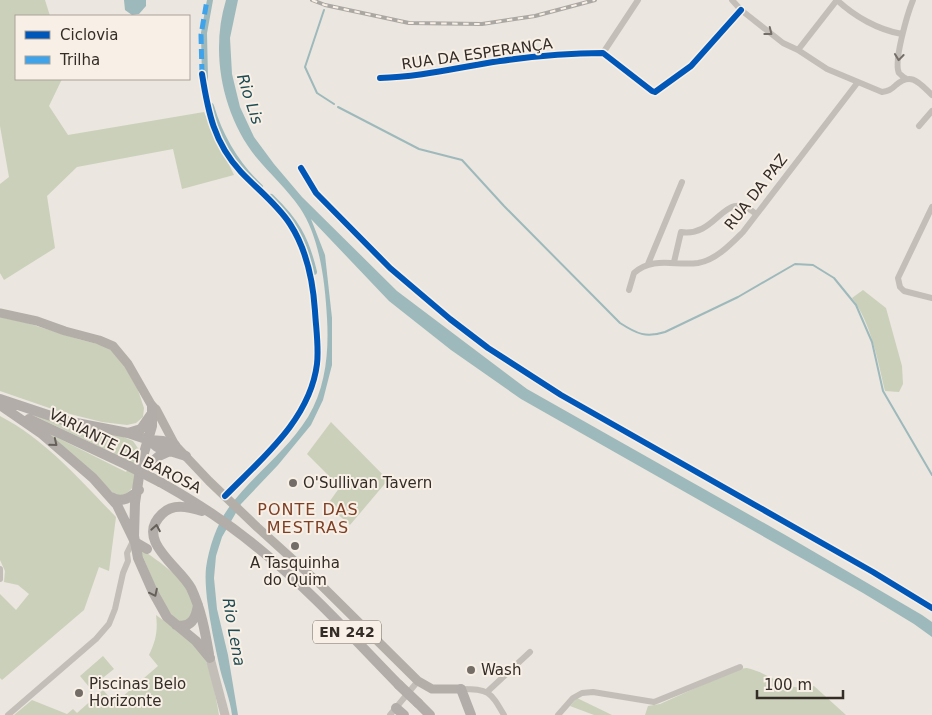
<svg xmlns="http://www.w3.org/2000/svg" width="932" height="715" font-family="'DejaVu Sans',sans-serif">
<rect width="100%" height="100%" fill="#ebe6df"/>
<!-- green -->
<path fill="#cbd0ba" d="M0 0H45L50 16H16V79H62L49 106 68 135 204 112 234 175 182 189 173 149 77 167 47 196 55 248 4 280 0 273V184L9 177 0 126Z
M863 290 886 308 902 366 903 384 899 392 885 391C878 361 871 323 852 298Z
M0 317 27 323 78 339 109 347 119 356 138 390 144 408 143 417 136 423 127 425 102 422 58 411 0 391Z
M26 412 121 436 133 441 140 451 133 487C128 493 125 495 117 496L42 430 126 472 132 462Z
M0 416C46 440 80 480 116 517L109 571 99 567 84 610 2 680 0 678V594L16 610 29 594 18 585 4 582 5 571 0 560Z
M331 422 388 480 350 525 327 505 340 487 307 454Z
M139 547C158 562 191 580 194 607 194 610 193 615 192 618L180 623 164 607Z
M156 615C172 627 191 639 203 655 210 665 217 702 219 715H14L32 700 67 714 73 709 77 713 103 690 115 703 158 666 149 655C156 641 158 630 156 615Z
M103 656 114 669 90 688 80 676Z
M747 668C773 674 785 693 814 686L846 715H645L648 706 660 704 738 669Z
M577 698 612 715H594L570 706Z"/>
<!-- water -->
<path fill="#9db9bb" d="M124 0H146V6L139 14 132 15 125 10Z
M226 0H238L230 38 232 74 240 107 254 137 274 164 302 197 397 291 527 389 787 536 922 615 932 622V637L914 624 863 593 521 399 451 350 389 301 311 219 325 255 332 318V365L323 400 311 425 278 465 241 504 222 537 216 556 214 578 217 609 228 655 238 715H232C230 699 224 685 220 669 215 646 210 623 207 599 206 589 205 578 206 568 209 547 217 523 230 506 254 474 287 451 308 417 326 387 329 351 327 318 325 282 320 238 300 208 287 189 270 174 256 157 222 114 210 52 226 0Z"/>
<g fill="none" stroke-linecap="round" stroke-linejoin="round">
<!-- stream -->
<path stroke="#9db9bb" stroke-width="2" d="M324 10 305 67 317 93 334 104
M338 107 419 149 462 160 504 206 620 323C637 334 646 338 665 332L738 297 795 264 813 265 834 278 856 305 872 342 883 391 932 475"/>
<!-- canal -->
<path stroke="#9db9bb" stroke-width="6" d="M205 79 204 33 210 0
M211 106C220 137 237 165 260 187
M271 197C296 221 306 238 314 272"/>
<!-- minor -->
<path stroke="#c4beb8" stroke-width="6" d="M732 0 741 10 783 43 798 50 827 69 882 92C888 91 891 90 896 85 912 71 920 84 932 95
M837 0C854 16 878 30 902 34
M798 50 837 0
M603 53 638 0
M202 74C208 112 214 143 241 172 257 189 277 204 290 224 307 250 313 281 315 311 316 329 319 347 317 364 310 420 261 459 225 496
M380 78C421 77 460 67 500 61 535 56 569 53 603 53L652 91 655 92 691 66 741 10
M905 78C904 78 899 73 899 73 893 62 908 12 913 0
M919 126 932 111
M932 207 898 278 900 287 904 291 932 298
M674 262 681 232C718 238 724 186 756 214
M648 264 682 182
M629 290 634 273C653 256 675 266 698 263 716 260 731 244 743 232L858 82
M0 569V579
M461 689C489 689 490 691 504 715
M487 692 530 652
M8 715 96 639 109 624 115 609 123 573 128 561 127 553 132 543 135 542
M390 715 418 681
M558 715 573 698 582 693 593 692 654 702 740 667"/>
<!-- tertiary -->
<path stroke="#c4beb8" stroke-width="9" d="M210 658 225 715"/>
<!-- secondary -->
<path stroke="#b4aea9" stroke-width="9" d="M0 313 37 321 65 331 99 340 113 346 128 364 152 406 156 409 175 445 209 481 257 527 322 586 418 681 432 689H461"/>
<!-- primary -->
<path stroke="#b2ada8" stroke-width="10" d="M0 399 66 421 128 433 149 440 163 441 175 445
M0 405 42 434 93 478 117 505 135 542 147 549
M152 406V426L141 463 135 503 134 536 138 558 153 592 167 617 196 641 210 658
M29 419 127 465
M128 433 141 429 152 413
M149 440 157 447 186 456
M147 466 159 456 170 451
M160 482C196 502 231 525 263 552 312 592 355 640 399 685
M111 497C122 504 131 497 139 490
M202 511C188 507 173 503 162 514 134 540 180 567 191 588 201 609 205 631 209 654
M176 625C191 629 196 618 198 605
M461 689 471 715
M418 703 430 715
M396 708 404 715"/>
<!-- rail casing -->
<g stroke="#aba7a3" stroke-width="4">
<path id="rail" d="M312 0 325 5 409 23 482 24 535 16 595 0"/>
</g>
<!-- rail -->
<use href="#rail" stroke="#f8f0e6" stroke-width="2" stroke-dasharray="5.5" stroke-linecap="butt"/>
<!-- primary-bridge -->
<path stroke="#b2ada8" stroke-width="10" d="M127 465 160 482
M399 685 418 703"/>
<!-- quiet -->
<path stroke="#3ea3eb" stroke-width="5" stroke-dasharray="10 5" stroke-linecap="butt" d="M202 74 201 35 207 0"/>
<!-- cycleway casing -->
<g stroke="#f8f0e6" stroke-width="9">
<path id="cycleway" d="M202 74C208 112 214 143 241 172 257 189 277 204 290 224 307 250 313 281 315 311 316 329 319 347 317 364 310 420 261 459 225 496
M380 78C421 77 460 67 500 61 535 56 569 53 603 53L652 91 655 92 691 66 741 10
M301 168 316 193 390 268 450 319 488 348 561 395 873 572 932 608"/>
</g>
<!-- cycleway -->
<use href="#cycleway" stroke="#0057b8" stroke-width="6"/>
</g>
<!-- one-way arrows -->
<defs><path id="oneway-chevron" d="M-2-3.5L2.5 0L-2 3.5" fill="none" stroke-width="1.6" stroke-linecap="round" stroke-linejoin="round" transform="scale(1.25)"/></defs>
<g stroke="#756e68">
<use href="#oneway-chevron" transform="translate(769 32) rotate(38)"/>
<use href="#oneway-chevron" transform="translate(899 57) rotate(96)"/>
</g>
<g stroke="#66605b">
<use href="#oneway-chevron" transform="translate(54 443) rotate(39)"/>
<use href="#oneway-chevron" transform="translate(156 528) rotate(-80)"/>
<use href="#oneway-chevron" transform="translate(154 593) rotate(64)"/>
</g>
<!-- markers -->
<g fill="#746d67" stroke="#f8f0e6" stroke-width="2">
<circle cx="293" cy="483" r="5"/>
<circle cx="295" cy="546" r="5"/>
<circle cx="471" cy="670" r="5"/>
<circle cx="79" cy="693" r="5"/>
</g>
<g text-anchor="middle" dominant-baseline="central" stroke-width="4" stroke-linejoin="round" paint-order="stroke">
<!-- shield labels -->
<rect fill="#f8f0e6" stroke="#6f6760" stroke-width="1" x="313" y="620.5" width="68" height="23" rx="4"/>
<g font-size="14" font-weight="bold" fill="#342c27">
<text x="347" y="632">EN 242</text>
</g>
<!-- street labels -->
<g font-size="15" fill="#342c27" stroke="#f8f0e6">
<text transform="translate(477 54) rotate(-8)">RUA DA ESPERANÇA</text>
<text transform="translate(756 192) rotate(-52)">RUA DA PAZ</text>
<text transform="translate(125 451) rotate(27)">VARIANTE DA BAROSA</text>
</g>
<!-- poi labels -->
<g font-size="15" fill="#342c27" stroke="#f8f0e6" text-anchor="start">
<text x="303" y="483">O'Sullivan Tavern</text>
<text x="295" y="563" text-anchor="middle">A Tasquinha<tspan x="295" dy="17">do Quim</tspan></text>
<text x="481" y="670">Wash</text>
<text x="89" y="684">Piscinas Belo<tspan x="89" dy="17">Horizonte</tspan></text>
</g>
<!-- water labels -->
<g font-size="16" font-style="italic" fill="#1f4c53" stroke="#f8f0e6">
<text transform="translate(250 99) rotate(72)">Rio Lis</text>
<text transform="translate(234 632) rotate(80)">Rio Lena</text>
</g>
<!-- neighbourhood labels -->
<g font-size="16" letter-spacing="1" fill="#7e3f25" stroke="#f8f0e6">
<text x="308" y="509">PONTE DAS<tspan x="308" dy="18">MESTRAS</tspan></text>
</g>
</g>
<!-- legend -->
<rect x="15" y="15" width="175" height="65" fill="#f8f0e6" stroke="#aaa29a"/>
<rect x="25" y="31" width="25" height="8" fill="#0057b8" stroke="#aaa29a"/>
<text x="60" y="40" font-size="15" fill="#342c27">Ciclovia</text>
<rect x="25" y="56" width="25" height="8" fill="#3ea3eb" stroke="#aaa29a"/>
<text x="60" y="65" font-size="15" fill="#342c27">Trilha</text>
<!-- scale -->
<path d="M757 690v8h86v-8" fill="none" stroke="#342c27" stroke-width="2.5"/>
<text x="764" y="690" font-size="15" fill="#342c27" stroke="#f8f0e6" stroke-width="4" paint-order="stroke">100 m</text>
</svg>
